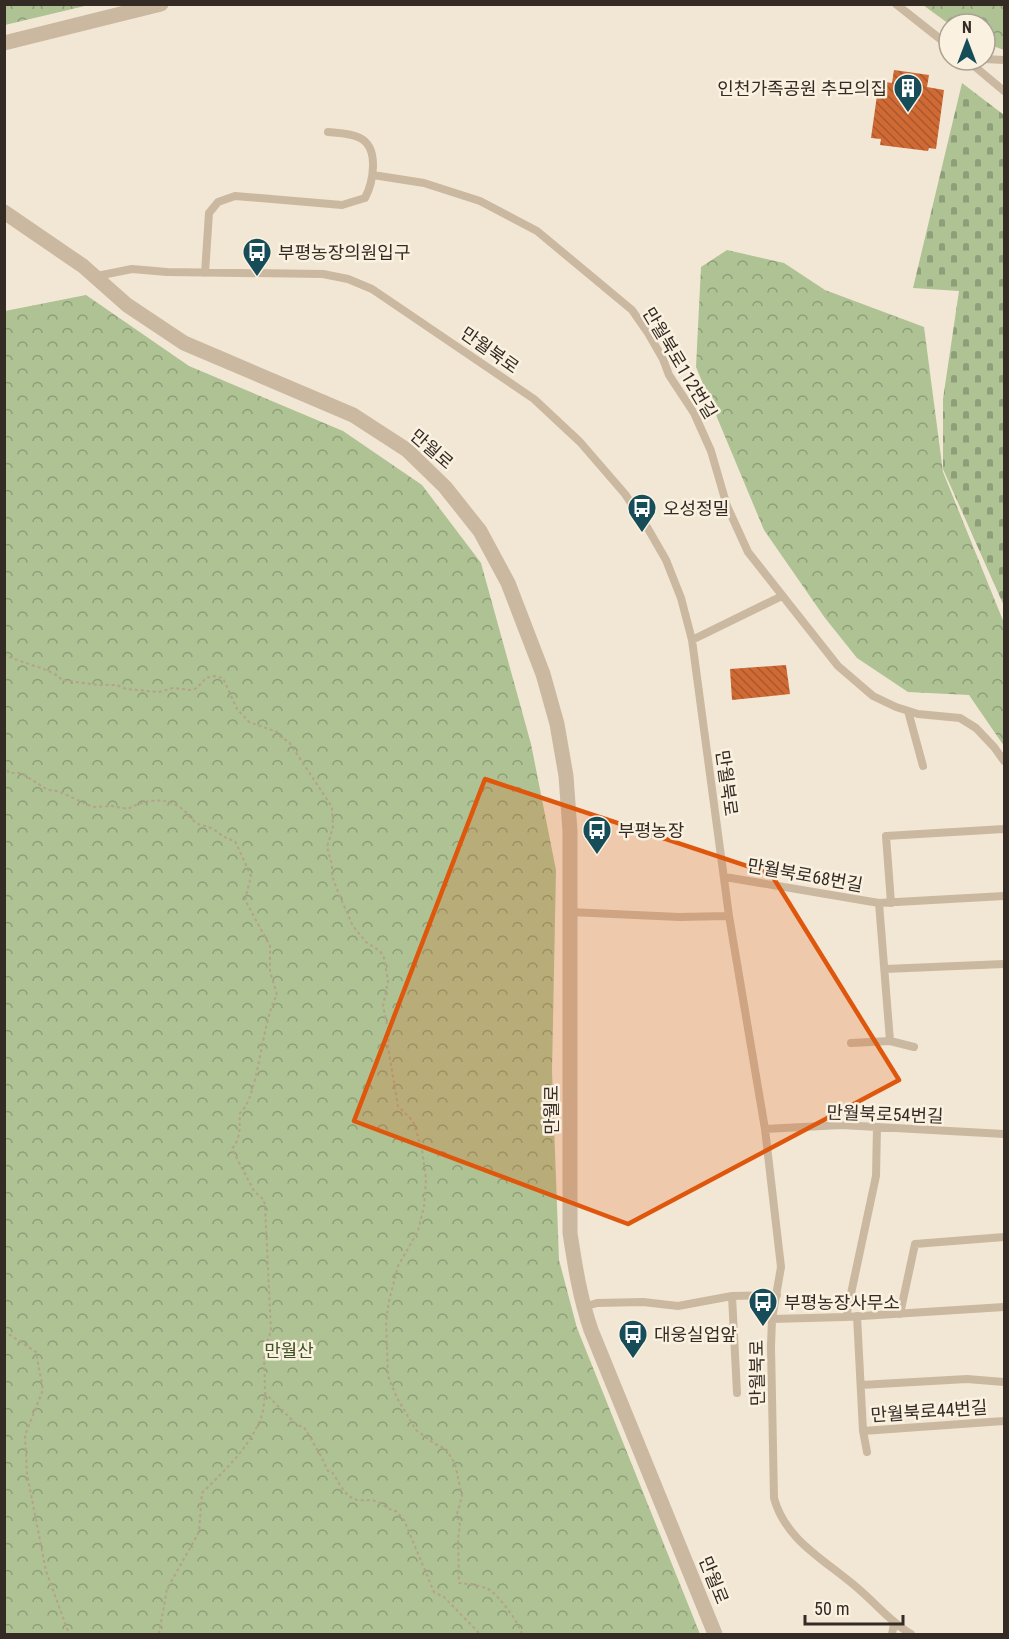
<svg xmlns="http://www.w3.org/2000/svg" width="1009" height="1639" font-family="'Roboto Condensed','Noto Sans KR',sans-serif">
<defs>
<pattern id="forest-crowns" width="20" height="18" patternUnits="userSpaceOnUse" patternTransform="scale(1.5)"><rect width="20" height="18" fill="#aec294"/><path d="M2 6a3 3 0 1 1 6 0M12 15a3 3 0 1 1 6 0" fill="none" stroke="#8e9e79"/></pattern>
<pattern id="cemetery-stones" width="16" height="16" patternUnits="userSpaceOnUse" patternTransform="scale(1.5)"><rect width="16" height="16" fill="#aec294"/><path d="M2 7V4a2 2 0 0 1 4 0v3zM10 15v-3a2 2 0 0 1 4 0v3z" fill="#8e9e79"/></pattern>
<pattern id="building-back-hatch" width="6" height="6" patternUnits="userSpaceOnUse" patternTransform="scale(1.5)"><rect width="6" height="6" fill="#d06a35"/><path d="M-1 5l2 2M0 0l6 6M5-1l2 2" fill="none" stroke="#aa572d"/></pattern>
</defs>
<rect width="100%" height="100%" fill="#f2e7d4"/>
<!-- forest -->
<path fill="url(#forest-crowns)" d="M5 4H89V5L5 25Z
M923 5H1004V50L985 43V24H949Z
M727 250 784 263 825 290 924 327 943 472 1004 623V746L969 695 908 692 857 658 825 618 764 530 696 367 701 267Z
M86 295 189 366 343 431 422 485 481 563 531 744 556 870 552 1071 559 1260 577 1328 700 1634H5V311Z"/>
<!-- cemetery -->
<path fill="url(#cemetery-stones)" d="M962 83 1004 115V606L943 469V399L959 291 913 288Z"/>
<!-- building -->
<path fill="url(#building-back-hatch)" d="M894 70 929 75 927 87 944 90 936 149 929 148 928 151 880 145 881 139 871 138 879 81 892 83Z
M786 665 790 694 732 700 730 669Z"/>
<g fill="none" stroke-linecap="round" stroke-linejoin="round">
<!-- path -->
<path stroke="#b6a28a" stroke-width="2" stroke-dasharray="3 3" stroke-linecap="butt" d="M4 654C21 664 52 668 62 680L98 685H117L126 689 159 692 173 688 191 690 197 688 206 678 213 676 223 678 237 709 249 722 277 732 281 737 289 742 332 807 333 827 327 847 332 865V876L340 897 353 926 366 942 380 951 384 958 388 981 383 1006 389 1033 388 1047 398 1106 413 1121 422 1150 426 1179 424 1207 418 1231 398 1266 389 1301 386 1321 388 1376 397 1398 416 1430 435 1444 446 1449 455 1464 462 1496 457 1514 460 1525 458 1539 459 1583C468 1584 479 1585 488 1589 498 1594 519 1623 522 1634
M4 765 9 773H21L48 790 58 791 93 807 112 806 128 809C144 800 165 796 181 808 186 811 189 817 194 821 199 826 204 825 211 828 220 833 223 838 235 841L251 876 245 900 270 946V971L277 995C261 1022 259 1097 240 1113 239 1128 242 1135 232 1149L254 1191 264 1200 265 1206 271 1331 264 1351 265 1393 297 1425 304 1427 322 1458 328 1471 332 1472C339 1482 345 1498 358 1500 365 1501 372 1499 378 1502 385 1505 388 1510 396 1511L404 1520 434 1592 444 1597 480 1634
M4 1331 36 1352 43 1390 25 1435 27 1474 46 1571 69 1634
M159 1634 167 1589 199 1532 202 1493C224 1471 248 1449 260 1420 264 1412 264 1401 265 1393"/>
<!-- service -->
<path stroke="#cbb8a0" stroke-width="8" d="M896 4 949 46
M985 59 1004 60
M967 60 1004 91
M373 175 424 183 480 201 537 231 632 310 648 333 663 359 669 375 694 413 711 451 727 506 748 552 838 666 873 696 896 707 918 714 960 718 976 728 994 747 1004 761
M205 273 209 213 218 202 235 196 342 205 365 198C373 183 380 148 360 138 351 133 338 133 328 132
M97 276 132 269 167 272 323 274 348 279 372 289 534 399 580 442 625 494 647 527 666 560 681 598 692 640 729 916 765 1129 781 1267 772 1319 771 1346 774 1498C786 1543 831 1563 862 1592 879 1607 892 1623 911 1634
M692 640 782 596
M908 711 923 766
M725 877 879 903 1004 896
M879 903 890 1041
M891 903 886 836 1004 829
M570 912 679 917 729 916
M885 969 1004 964
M851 1043 890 1041 914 1047
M765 1129 841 1125 1004 1134
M732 1296 737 1393
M583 1307 597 1303 643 1302 678 1306 732 1296 777 1295
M900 1314 915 1244 1004 1237
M857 1316 863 1431 867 1452
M846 1317 876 1176 877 1127
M772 1319 846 1317 1004 1307
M861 1385 967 1379 1004 1382
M863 1431 1004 1421
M892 1634 894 1624"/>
<!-- minor -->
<path stroke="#cbb8a0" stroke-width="15" d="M4 43 161 4"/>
<!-- tertiary -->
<path stroke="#cbb8a0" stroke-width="15" d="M4 212 83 266 127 305 184 343 353 415 407 450 445 487 480 531 508 583 543 674 557 724 566 776 570 831V1233C575 1266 580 1298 591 1330L715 1634"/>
</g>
<!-- marked area -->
<path fill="#df570d" fill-opacity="0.2" stroke="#df570d" stroke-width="4.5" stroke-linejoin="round" d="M485 779 771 874 899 1080 628 1224 354 1121Z"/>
<!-- icons -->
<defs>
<g id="building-pin" transform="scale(1.5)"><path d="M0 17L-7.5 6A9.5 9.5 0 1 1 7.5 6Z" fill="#174d58" stroke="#faf1e1"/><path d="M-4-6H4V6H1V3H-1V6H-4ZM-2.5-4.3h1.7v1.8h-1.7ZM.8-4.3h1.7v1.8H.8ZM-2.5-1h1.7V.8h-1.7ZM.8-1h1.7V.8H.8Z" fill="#fff"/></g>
<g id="bus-pin" transform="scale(1.5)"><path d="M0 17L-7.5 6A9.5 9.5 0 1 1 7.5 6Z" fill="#174d58" stroke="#faf1e1"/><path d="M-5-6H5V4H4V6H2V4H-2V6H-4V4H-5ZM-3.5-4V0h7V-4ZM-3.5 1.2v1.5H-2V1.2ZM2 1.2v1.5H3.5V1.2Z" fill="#fff"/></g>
</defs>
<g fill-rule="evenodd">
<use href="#building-pin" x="908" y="88"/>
<use href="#bus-pin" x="257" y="252"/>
<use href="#bus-pin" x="642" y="508"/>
<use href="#bus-pin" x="597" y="830"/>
<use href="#bus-pin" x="763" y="1302"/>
<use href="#bus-pin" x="633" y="1334"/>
</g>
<g text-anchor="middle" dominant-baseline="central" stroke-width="5" stroke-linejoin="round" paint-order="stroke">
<!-- poi labels -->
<g font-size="18" fill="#342b24" stroke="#faf1e1" text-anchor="start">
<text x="887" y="88" text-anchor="end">인천가족공원 추모의집</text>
<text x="278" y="252">부평농장의원입구</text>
<text x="663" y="508">오성정밀</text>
<text x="618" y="830">부평농장</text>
<text x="784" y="1302">부평농장사무소</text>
<text x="654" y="1334">대웅실업앞</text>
</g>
<!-- street labels -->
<g font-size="18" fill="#342b24" stroke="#faf1e1">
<text transform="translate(490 350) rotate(35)">만월북로</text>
<text transform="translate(680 363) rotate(59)">만월북로112번길</text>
<text transform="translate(432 449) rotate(41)">만월로</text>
<text transform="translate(727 783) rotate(82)">만월북로</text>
<text transform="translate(805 875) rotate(10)">만월북로68번길</text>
<text transform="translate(551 1110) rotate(-90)">만월로</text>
<text transform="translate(885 1114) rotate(2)">만월북로54번길</text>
<text transform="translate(757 1373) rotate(-91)">만월북로</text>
<text transform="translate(929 1411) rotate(-4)">만월북로44번길</text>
<text transform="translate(714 1580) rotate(68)">만월로</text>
</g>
<!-- park labels -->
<g font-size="18" fill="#3e5426" stroke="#faf1e1">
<text x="289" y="1350">만월산</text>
</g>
</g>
<!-- border -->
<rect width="1009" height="1639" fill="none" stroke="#342b24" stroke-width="12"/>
<!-- north arrow -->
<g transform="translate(967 42)"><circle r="28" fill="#faf1e1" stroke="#aba295" stroke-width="1.5"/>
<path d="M0-4.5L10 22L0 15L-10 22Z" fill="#174d58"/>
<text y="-9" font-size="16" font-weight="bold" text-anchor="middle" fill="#342b24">N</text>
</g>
<!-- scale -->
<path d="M805 1615v9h98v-9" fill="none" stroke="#342b24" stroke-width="3"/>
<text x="814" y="1615" font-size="18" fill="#342b24" stroke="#faf1e1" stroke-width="4.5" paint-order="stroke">50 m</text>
</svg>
